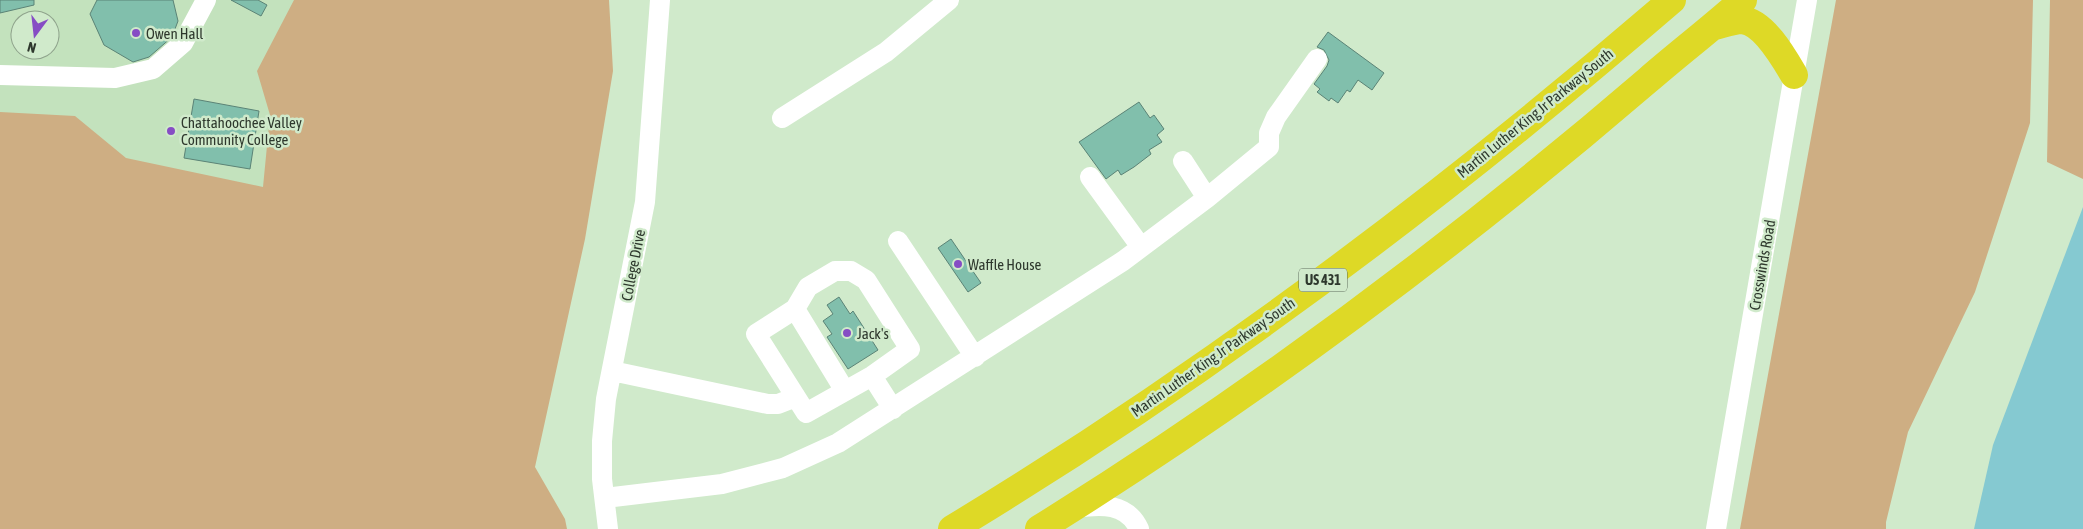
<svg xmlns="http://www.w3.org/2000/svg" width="2083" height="529" font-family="'Asap Condensed',sans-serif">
<rect width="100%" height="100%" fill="#d0eacb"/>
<!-- built -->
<path fill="#c3e2bd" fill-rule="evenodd" d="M0 0H373L321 219 0 213ZM20 20H50V50H20Z"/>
<!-- forest -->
<path fill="#ceae83" d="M294 0H609L613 71 585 239 535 467 565 519 567 529H0V112L75 116 126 158 263 187 270 115 257 71Z
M1836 0H2033L2030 123 1975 292 1908 432 1886 522V529H1740Z
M2050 0H2083V179L2047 162Z"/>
<!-- water -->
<path fill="#85c9d1" d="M2083 207V529H1974L1993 445Z"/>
<!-- building -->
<path fill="#81bfac" stroke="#5b8376" d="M0 0H34V5L0 13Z
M97 0H173L178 21 172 37 149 57 133 62 104 45 90 14Z
M231 0H258L267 5 261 16Z
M1328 32 1384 73 1372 90 1358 80 1350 92 1347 90 1338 103 1331 98 1329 101 1317 92 1320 89 1314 84 1327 66 1329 60 1324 50 1317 47Z
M194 99 259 111 250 169 184 158Z
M1139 102 1150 118 1154 115 1164 129 1157 135 1162 142 1149 150 1151 154 1134 167 1121 175 1118 170 1106 179 1079 142Z
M951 239 981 283 968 292 938 248Z
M839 297 850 314 853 311 878 350 848 369 827 337 832 334 823 321 833 314 827 305Z"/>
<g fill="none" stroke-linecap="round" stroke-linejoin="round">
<!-- minor -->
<path stroke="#fff" stroke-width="20" d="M0 75 115 78 153 69 183 43 206 0
M782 118 886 52 949 0
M1183 161 1207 198
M1090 177 1141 247
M898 241 975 357
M795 309 756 334 806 413 872 376 910 349 866 280 851 271H835L808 287 795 309 845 391
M612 371 768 404H778L796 397
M872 376 893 409
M605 498 722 484 783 468 838 443 1123 261 1207 198 1269 147V133L1276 117 1317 59
M1076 508C1101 504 1127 503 1139 529
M608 529 602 479V441L606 399 645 202 660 0
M1716 529 1807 0"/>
<!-- highway -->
<path stroke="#ded926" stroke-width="28" d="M1715 26C1723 24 1734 20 1742 20 1764 22 1784 58 1794 75
M952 529C1207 375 1446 195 1672 0
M1039 529C1253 396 1456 245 1648 80 1679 53 1712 28 1743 0"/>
</g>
<!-- markers -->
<g fill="#864dc4" stroke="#d0eacb" stroke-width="2">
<circle cx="136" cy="33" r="5"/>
<circle cx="171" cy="131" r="5"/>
<circle cx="958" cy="264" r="5"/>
<circle cx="847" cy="333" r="5"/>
</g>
<g text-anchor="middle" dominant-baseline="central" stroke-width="5" stroke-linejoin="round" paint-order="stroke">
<!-- shield labels -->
<rect fill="#d0eacb" stroke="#5f6d5c" stroke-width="1" x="1299" y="268.5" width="48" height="23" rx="4"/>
<g font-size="14" font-weight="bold" fill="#2e382d">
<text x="1323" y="280">US 431</text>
</g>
<!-- poi labels -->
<g font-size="15" fill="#2e382d" stroke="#d0eacb" text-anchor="start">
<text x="146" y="33">Owen Hall</text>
<text x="181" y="122">Chattahoochee Valley<tspan x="181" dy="17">Community College</tspan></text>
<text x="968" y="264">Waffle House</text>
<text x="857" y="333">Jack's</text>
</g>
<!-- street labels -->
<g font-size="15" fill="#2e382d" stroke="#d0eacb">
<text transform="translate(1535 113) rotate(-39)">Martin Luther King Jr Parkway South</text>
<text transform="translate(633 265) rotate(-79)">College Drive</text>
<text transform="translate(1762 265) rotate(-80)">Crosswinds Road</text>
<text transform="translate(1213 357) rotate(-35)">Martin Luther King Jr Parkway South</text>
</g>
</g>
<!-- north arrow -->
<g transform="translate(35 35) rotate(195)"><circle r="24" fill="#d0eacb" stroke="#8fa38c"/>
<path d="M0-4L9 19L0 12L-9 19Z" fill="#864dc4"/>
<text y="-8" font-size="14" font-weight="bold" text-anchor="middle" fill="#2e382d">N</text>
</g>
</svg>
